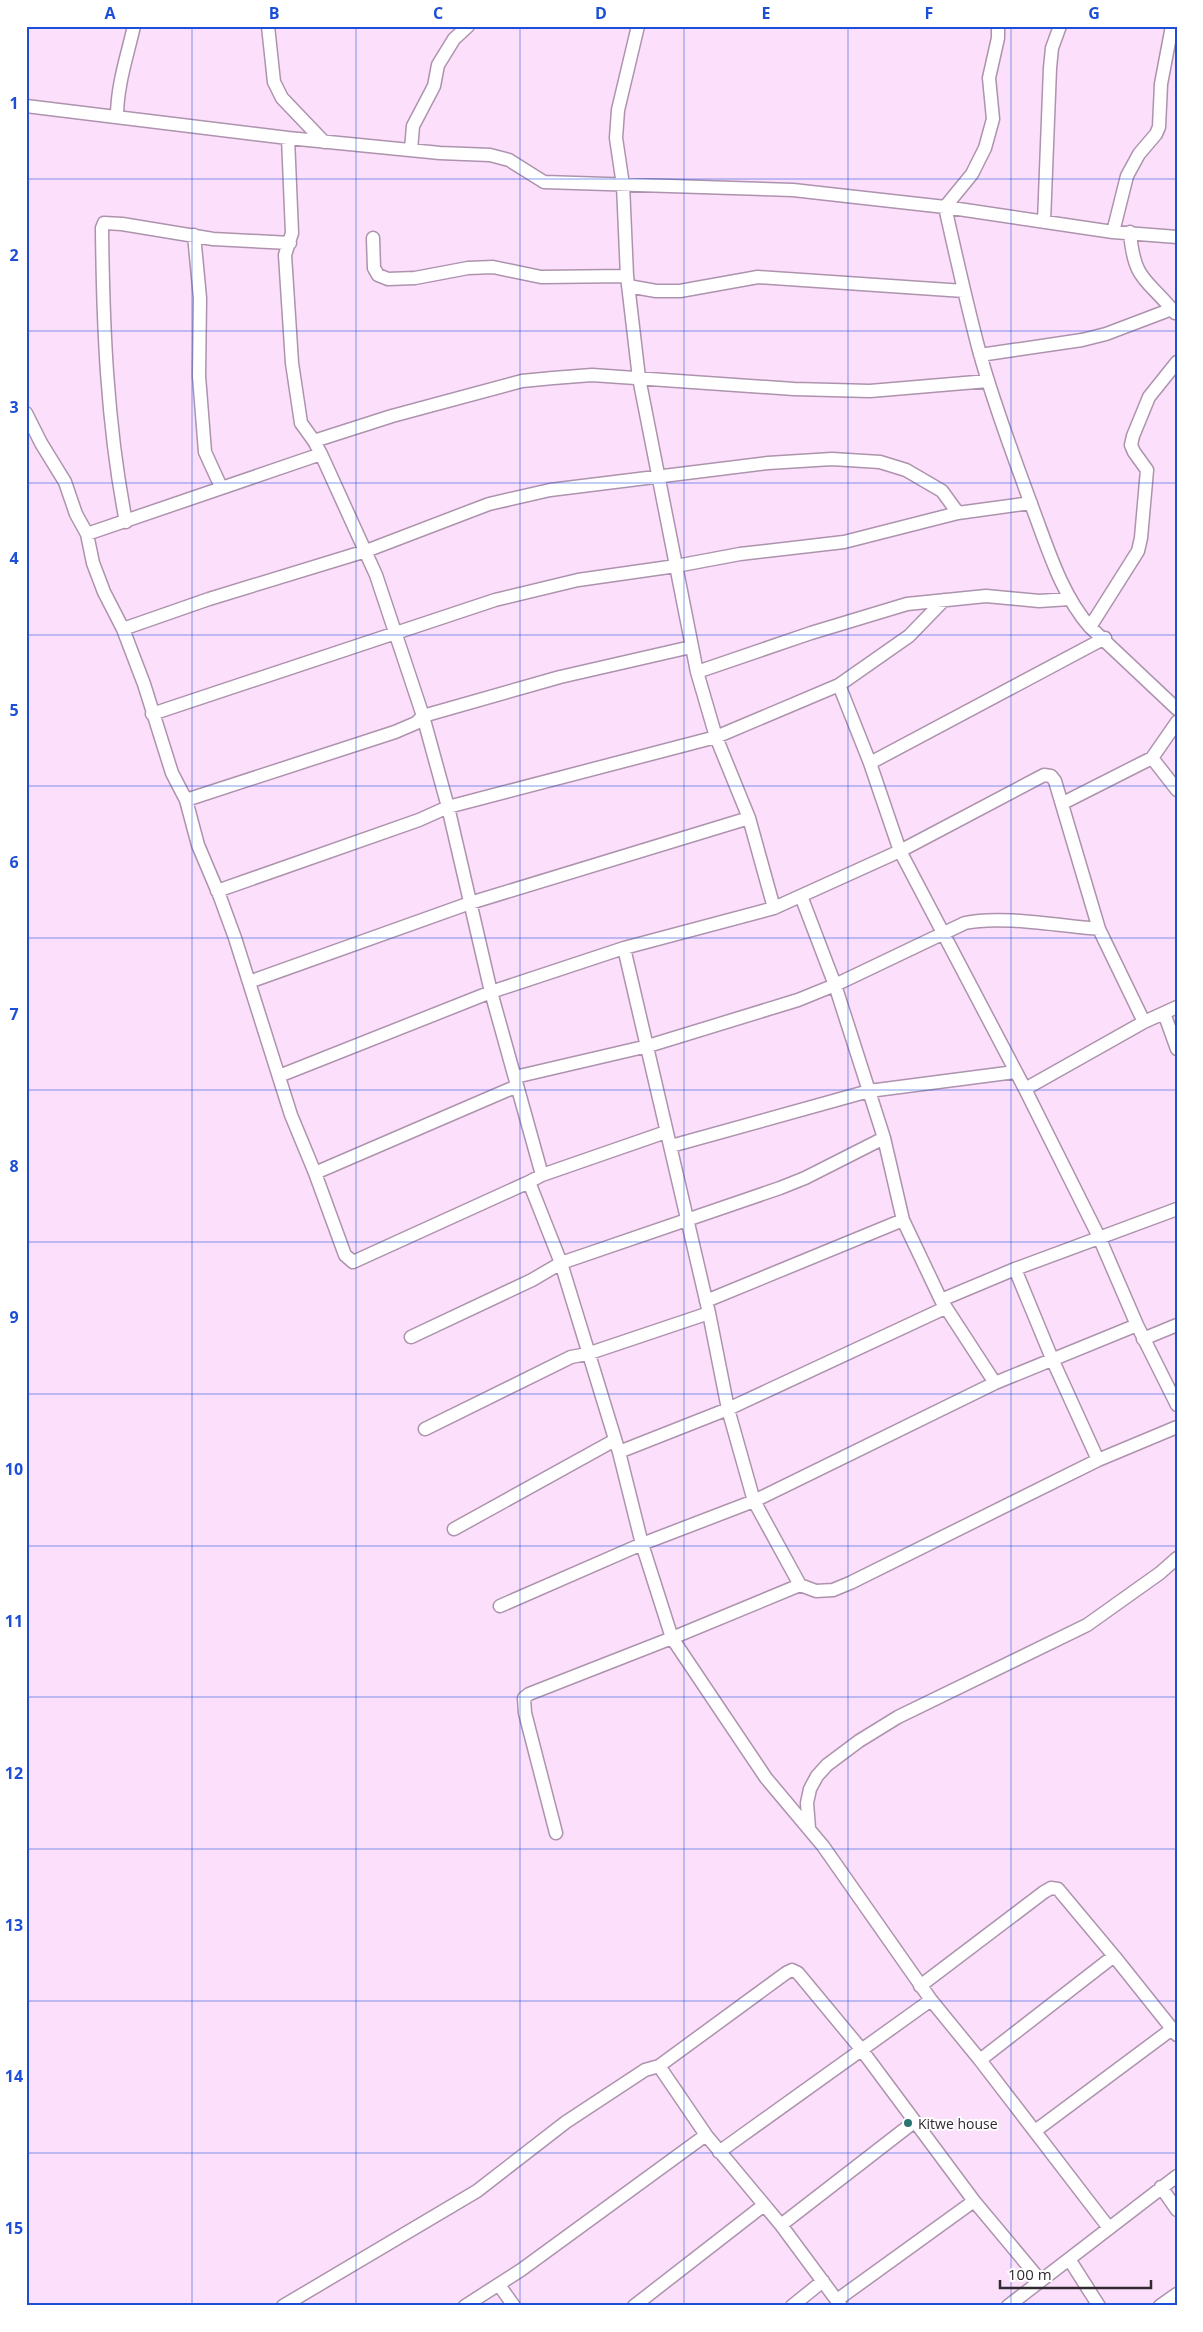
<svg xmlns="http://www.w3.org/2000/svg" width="1203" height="2332" font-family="'Open Sans',sans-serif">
<rect width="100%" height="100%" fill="#fcdffb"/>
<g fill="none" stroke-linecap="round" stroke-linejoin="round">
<!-- minor casing -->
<g stroke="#ad93ad" stroke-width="15">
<path id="minor" d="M268 26 274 82 282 98 324 142
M638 26 618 110 616 138 623 185 627 276 639 378 697 672 716 737 749 818 774 908
M998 26V38L989 78 993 119 985 148 972 174 945 207C956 256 967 306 980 354 995 408 1015 460 1034 512 1049 552 1062 595 1090 627L1177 709
M26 106 288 138 440 153 490 155 509 160 544 182 793 190 945 207 1113 232 1177 237
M117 117C117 85 127 57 134 26
M288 138 292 233 285 255 292 363 301 423 314 441 321 454 376 575 423 716 448 807 491 992 542 1175
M411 150 413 126 434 86 438 65 454 39 468 26
M1044 222 1050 68 1052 48 1060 26
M1113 232 1127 176 1139 154 1156 134 1159 127 1161 84 1172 26
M1130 232C1134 282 1147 278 1175 313
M194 235 200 298 199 376 205 452 221 487
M373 238 374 268 378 275 388 279 415 278 468 268 493 267 541 277 627 276
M628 286 656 291H680L758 277 964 291
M980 355 1082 340 1106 334 1172 309
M26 413 41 443 65 482 76 514 87 534 93 563 104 592 123 629 144 684 172 773 186 800 198 845 220 897 235 938 291 1115 315 1173 345 1255 353 1262 529 1182 542 1175 666 1132
M314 441 392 416 522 381 553 378 592 375 794 389 870 391 988 381
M126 522C107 425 103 327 102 228L104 223 122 224 213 239 290 243
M87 534 321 454
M1090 627 1138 551 1141 538 1147 470 1134 452 1131 445 1133 436 1149 397 1177 362
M123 629 209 599 366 551 489 504 550 490 768 463 832 459 880 462 906 470 942 491 958 513
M697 672 811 633 907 604 986 596 1039 601 1070 599
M839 685 870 763 900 851 1025 1089 1099 1237 1137 1325 1177 1405
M152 714 495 600 578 580 676 566 740 554 844 542 958 513 1031 503
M1152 758 1177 790
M870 763 1105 638
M186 800 395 732 416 723 423 716 560 677 691 647
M1063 803 1152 758 1177 722
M217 891 419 820 448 807 716 737 839 685 909 636 944 600
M801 896 835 985 869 1091 884 1138 903 1220 941 1300 995 1383
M624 948 709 1313 728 1409 754 1501 800 1585 816 1591 833 1590 850 1583 1098 1460 1177 1427
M249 982 470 903 749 818
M1164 1013 1177 1049
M279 1076 491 992 624 948 774 908 900 851 1044 775 1051 776 1055 781 1099 929 1144 1022
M515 1077 648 1046 798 1000 835 985 965 923C1000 915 1061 926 1099 929
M1025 1089 1144 1022 1177 1007
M671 1146 869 1091 1015 1072
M315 1173 517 1086
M529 1182 561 1263 619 1452 642 1544 672 1638 766 1778 823 1846 931 2000 980 2060 1109 2228
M1015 1269 1053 1361 1098 1460
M941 1300 1015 1269 1177 1209
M706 1301 903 1220
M411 1337 532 1280 561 1263 780 1188 805 1178 884 1138
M1143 1339 1177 1325
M425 1429 571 1357 587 1354 709 1313
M619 1452 728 1409 945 1308
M454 1529 615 1440
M500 1606 642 1544 754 1501 995 1383 1137 1325
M809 1828 807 1803 810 1789 817 1776 827 1765 859 1741 898 1717 1087 1625 1160 1573 1177 1558
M556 1833 525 1713 524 1698 529 1694 672 1638 800 1585
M920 1986 1044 1892 1051 1888 1058 1889 1114 1956 1177 2035
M980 2060 1114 1956
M659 2066 786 1973 792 1970 798 1973 861 2049 974 2201 1040 2280
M1035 2131 1172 2029
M719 2152 931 2000
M1161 2187 1177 2210
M781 2225 914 2122
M1069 2259 1099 2306
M499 2285 514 2306
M837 2300 974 2201
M283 2306 477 2191 566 2122 645 2070 659 2066 706 2135 781 2225 841 2306
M465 2306 521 2270 706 2135
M634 2306 764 2205
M792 2306 823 2281
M1008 2306 1177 2176
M1160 2306 1177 2294"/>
</g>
<!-- minor -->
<use href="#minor" stroke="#fff" stroke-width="12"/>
</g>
<!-- grid -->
<path fill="none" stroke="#1d4ed8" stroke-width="1" stroke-opacity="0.55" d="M192 26V2306M356 26V2306M520 26V2306M684 26V2306M848 26V2306M1011 26V2306M26 179H1177M26 331H1177M26 483H1177M26 635H1177M26 786H1177M26 938H1177M26 1090H1177M26 1242H1177M26 1394H1177M26 1546H1177M26 1697H1177M26 1849H1177M26 2001H1177M26 2153H1177"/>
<!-- markers -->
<circle fill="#2a7473" stroke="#fff" stroke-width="2" cx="908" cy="2123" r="5"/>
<g text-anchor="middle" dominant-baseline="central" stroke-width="4" stroke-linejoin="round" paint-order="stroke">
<!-- poi labels -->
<g font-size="14" fill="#322832" stroke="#fff" text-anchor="start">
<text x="918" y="2123">Kitwe house</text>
</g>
</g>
<!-- border -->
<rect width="1203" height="2332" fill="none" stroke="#ffffff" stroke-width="55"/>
<!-- scale -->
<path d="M1000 2280v8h151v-8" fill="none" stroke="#322832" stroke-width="2.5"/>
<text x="1008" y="2280" font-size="15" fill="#322832" stroke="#ffffff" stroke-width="4" paint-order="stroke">100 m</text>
<rect x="28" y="28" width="1148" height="2276" fill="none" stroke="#1d4ed8" stroke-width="2"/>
<g font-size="16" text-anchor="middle" font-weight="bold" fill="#1d4ed8">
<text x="110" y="19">A</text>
<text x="274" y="19">B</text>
<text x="438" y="19">C</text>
<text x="601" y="19">D</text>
<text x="766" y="19">E</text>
<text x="929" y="19">F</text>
<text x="1094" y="19">G</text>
<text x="14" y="109">1</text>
<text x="14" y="261">2</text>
<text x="14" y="413">3</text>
<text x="14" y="564">4</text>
<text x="14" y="716">5</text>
<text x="14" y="868">6</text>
<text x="14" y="1020">7</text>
<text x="14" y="1172">8</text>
<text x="14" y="1323">9</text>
<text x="14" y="1475">10</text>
<text x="14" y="1627">11</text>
<text x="14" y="1779">12</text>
<text x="14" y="1931">13</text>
<text x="14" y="2082">14</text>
<text x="14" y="2234">15</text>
</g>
</svg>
